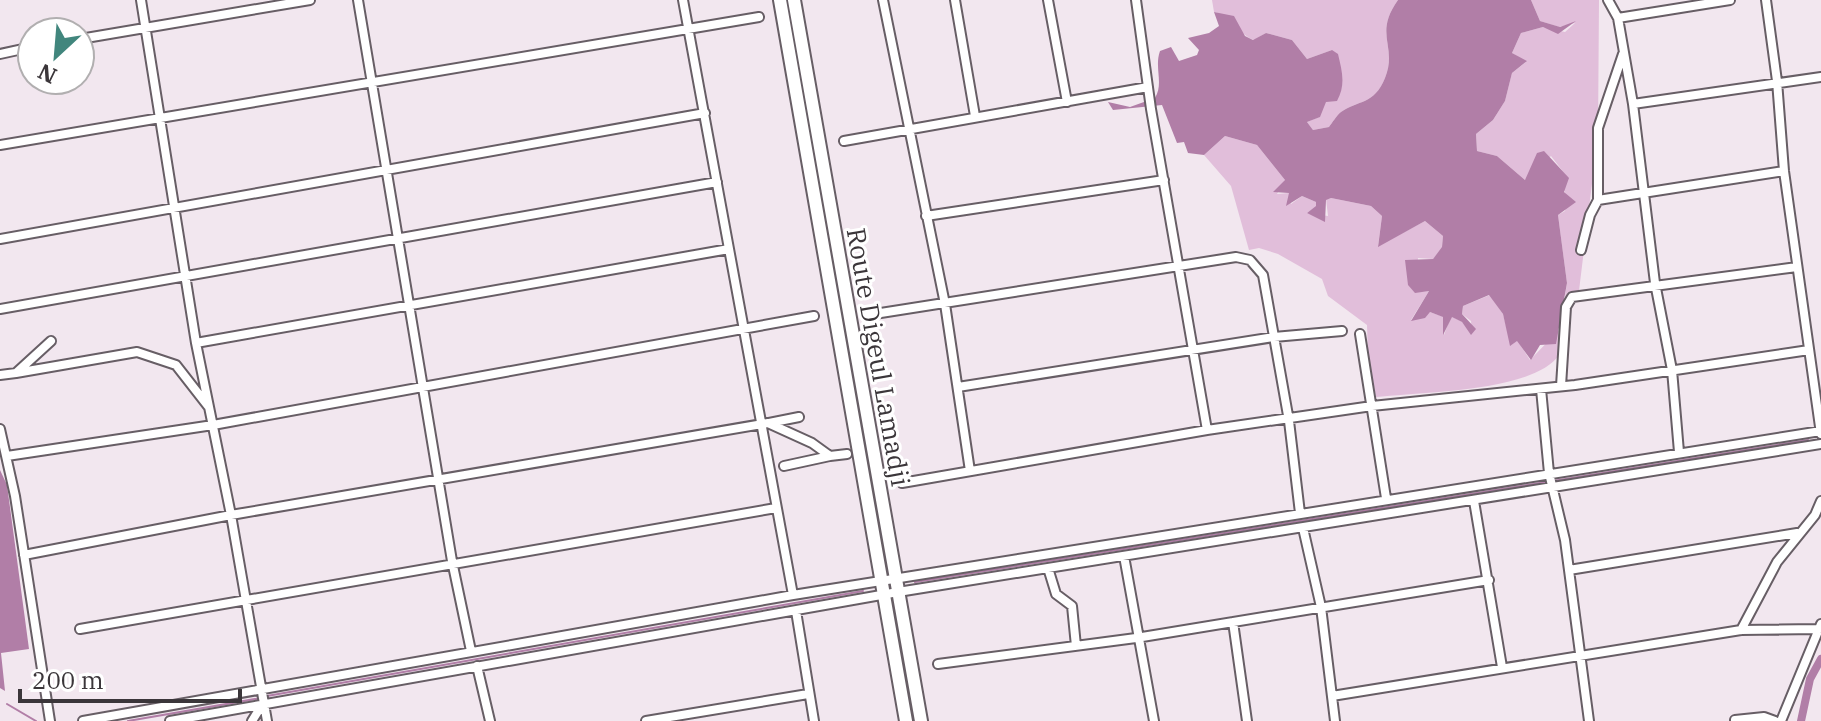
<svg xmlns="http://www.w3.org/2000/svg" width="1821" height="721" font-family="'IBM Plex Serif',serif">
<rect width="100%" height="100%" fill="#f2e7ef"/>
<!-- green -->
<path fill="#e1beda" d="M1212 0H1398C1373 35 1398 46 1385 78 1374 105 1358 100 1341 112 1337 115 1332 123 1329 127L1313 130 1307 122 1319 117 1332 50 1307 59 1292 40 1266 33 1254 40C1238 34 1231 15 1214 12Z
M1531 0H1599L1598 134 1578 299 1568 307C1566 321 1567 344 1559 355 1534 392 1419 392 1376 397L1368 354 1367 325 1328 296 1322 279 1278 254 1259 248 1249 250 1231 186 1204 155 1225 136 1257 145 1285 180 1277 194 1289 193 1291 204 1302 196 1316 202 1317 206 1307 213 1328 216 1326 199 1331 198 1371 206 1382 216 1378 246 1425 221 1443 236 1442 248 1433 259 1418 258 1415 292 1429 291 1411 320 1430 312 1444 317V335L1451 316 1462 322 1472 334 1471 321 1462 314 1463 306 1490 295 1503 314 1511 345 1517 340 1530 360 1560 329 1567 283 1558 215 1565 211 1568 199 1563 188 1568 178 1551 156 1525 180 1497 156 1477 151 1476 134 1493 120 1505 101 1512 73 1526 62 1512 53 1521 33 1543 27 1565 32 1575 23 1559 27 1540 21Z"/>
<!-- water -->
<path fill="#b17ea7" d="M1398 0H1531L1540 21 1560 27 1576 21 1558 34 1543 27 1521 33 1512 53 1527 61 1512 73 1505 101 1493 120 1476 134 1477 151 1497 156 1525 180 1537 153 1544 151 1569 178 1564 192 1576 202 1558 215 1567 283 1556 344 1540 345 1531 360 1517 341 1510 346 1503 314 1489 295 1463 306 1462 314 1476 329 1471 335 1462 322 1452 317 1443 335V317L1430 312 1425 318 1411 321 1429 291 1415 293 1408 285 1405 260 1433 259 1442 247 1443 236 1425 221 1378 247 1382 216 1371 206 1331 198 1326 200 1325 222 1307 213 1316 206V202L1302 196 1286 206 1289 193 1273 192 1285 180 1257 145 1225 136 1204 155 1188 153 1184 142 1177 143 1162 105 1113 110 1108 102 1130 107 1155 98C1164 83 1154 68 1160 51L1171 47 1179 61 1197 55 1199 50 1188 38 1209 33 1219 26 1214 12 1234 16 1245 36 1253 40 1266 33 1292 40 1307 59 1332 50 1338 54C1342 71 1346 85 1337 101L1326 102 1320 117 1307 122 1313 130 1329 127C1332 123 1337 115 1341 112 1358 100 1374 105 1385 78 1398 46 1373 35 1398 0Z
M0 470 7 485 29 649 1 653 5 691 0 688Z"/>
<g fill="none" stroke-linecap="round" stroke-linejoin="round">
<!-- stream -->
<path stroke="#b17ea7" stroke-width="2" d="M1553 481 1808 440
M915 582 1546 482
M267 696 863 591
M7 704 36 721
M128 721 261 698"/>
<!-- canal -->
<path stroke="#b17ea7" stroke-width="8" d="M1801 721 1810 679 1821 659"/>
<!-- street casing -->
<g stroke="#675e65" stroke-width="12">
<path id="street" d="M141 0 196 343 231 515 267 721
M358 0 452 561 471 651
M683 0 793 595
M883 0 945 304 970 471
M955 0 975 116
M1048 0 1067 102
M1136 0 1151 109 1207 430
M1608 0 1618 18 1633 104 1655 283 1672 370 1679 452
M1766 0 1777 81 1784 171 1821 434
M1618 18 1730 0
M80 39 310 0
M0 54 32 47
M1633 104 1821 77
M844 141 1148 87
M0 145 759 17
M1598 200 1784 171
M926 216 1164 180
M0 239 705 113
M1581 250 1590 215 1598 200V128L1623 54
M0 309 717 182
M868 315 1236 257 1250 260 1263 275 1289 421 1300 513
M1360 334 1386 498
M196 343 729 249
M16 373 137 352 176 365 208 406
M0 375 16 373 51 341
M1561 386 1566 307 1572 297 1797 267
M958 387 1274 337 1342 331
M1541 389 1549 473 1565 540 1589 721
M769 423 799 417
M0 429 15 496 50 721
M7 456 213 425 814 316
M784 466 830 456
M902 483 1207 430 1372 406 1575 385 1809 350
M1474 501 1502 667
M1303 528 1321 607 1335 721
M24 555 231 515 768 423 812 443 830 456 847 454
M1124 556 1154 721
M1048 568 1056 594 1072 606 1076 646
M1569 570 1797 533
M796 611 814 721
M1233 622 1247 721
M80 629 776 508
M1741 630 1777 562 1815 515 1821 501
M938 664 1136 638 1489 580
M477 666 490 721
M1332 696 1741 630 1819 629
M1735 720 1764 717 1775 721
M83 721 793 595 1821 431
M170 721 898 592 1821 444
M252 721 262 705
M646 721 808 694
M1781 721 1821 624"/>
</g>
<!-- secondary casing -->
<g stroke="#675e65" stroke-width="16">
<path id="secondary" d="M780 0 906 721
M794 0 921 721"/>
</g>
<!-- street -->
<use href="#street" stroke="#fff" stroke-width="8"/>
<!-- secondary -->
<use href="#secondary" stroke="#fff" stroke-width="12"/>
</g>
<g text-anchor="middle" dominant-baseline="central" stroke-width="6" stroke-linejoin="round" paint-order="stroke">
<!-- street labels -->
<g font-size="26" fill="#3b363a" stroke="#fff">
<text transform="translate(879 357) rotate(80)">Route Digeul Lamadji</text>
</g>
</g>
<!-- north arrow -->
<g transform="translate(56 56) rotate(206)"><circle r="38" fill="#ffffff" stroke="#b1afb0" stroke-width="2"/>
<path d="M0-6L14 30L0 20L-14 30Z" fill="#41867d"/>
<text y="-12" font-size="22" font-weight="bold" text-anchor="middle" fill="#3b363a">N</text>
</g>
<!-- scale -->
<path d="M20 689v12h220v-12" fill="none" stroke="#3b363a" stroke-width="4"/>
<text x="32" y="689" font-size="24" fill="#3b363a" stroke="#ffffff" stroke-width="6" paint-order="stroke">200 m</text>
</svg>
